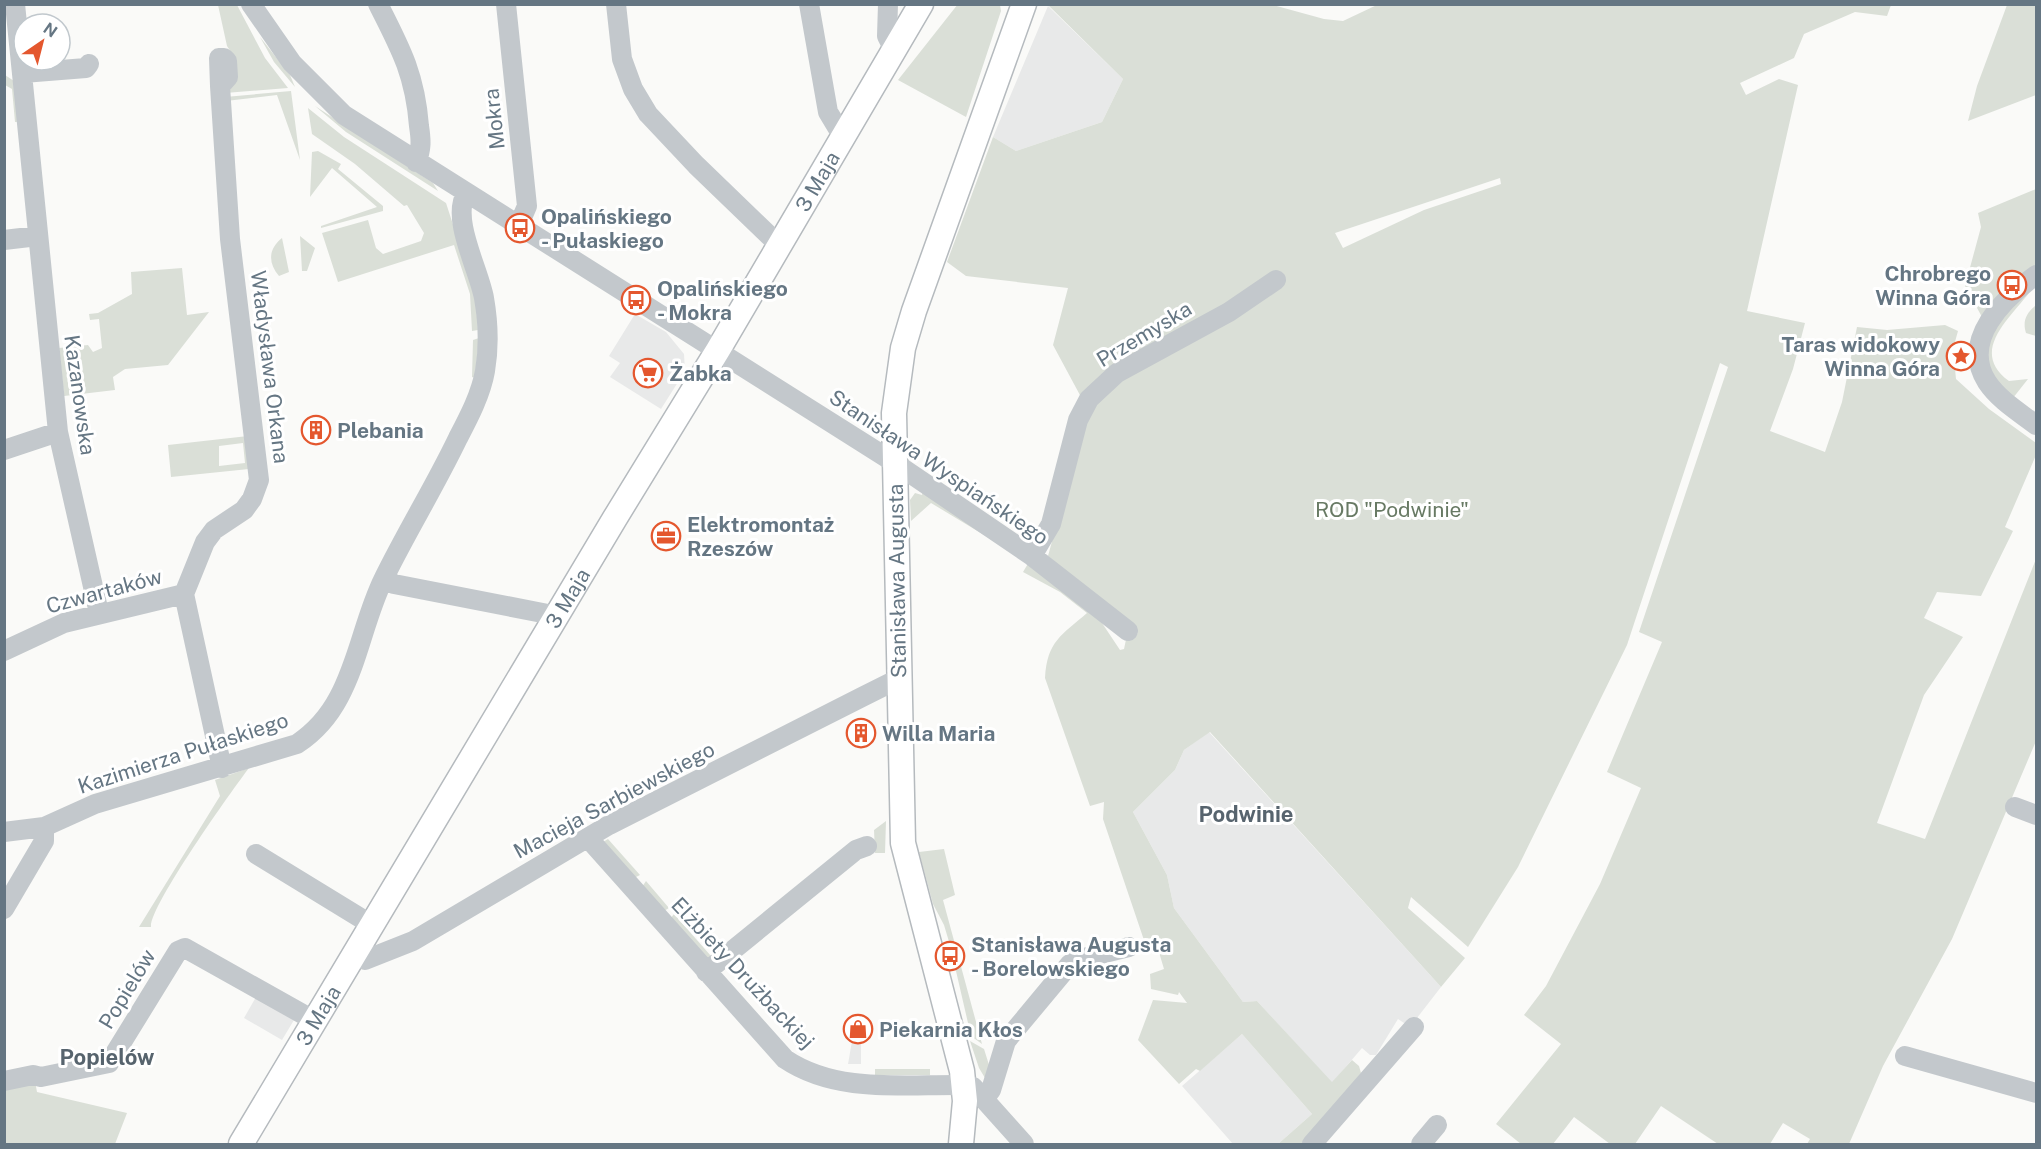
<svg xmlns="http://www.w3.org/2000/svg" width="2041" height="1149" font-family="'Public Sans',sans-serif">
<rect width="100%" height="100%" fill="#fafaf8"/>
<!-- built -->
<path fill="#e8e9e9" d="M1048 6 1123 79 1102 122 1016 151 993 137Z
M635 314 666 332 684 354 685 371 661 409 610 377 620 363 609 356Z
M1209 732 1441 987 1410 1027 1398 1019 1376 1055H1370L1362 1048 1332 1083 1257 1001 1243 1002 1174 908 1167 875 1133 812 1175 770 1184 750Z
M256 997 294 1020 282 1040 244 1018Z
M855 1024 861 1025V1064H848Z
M1242 1034 1312 1114 1278 1144H1233L1182 1086Z"/>
<!-- green -->
<path fill="#dadfd7" fill-rule="evenodd" d="M958 4 1000 5 1001 11 966 117 898 80Z
M1379 4 1891 5 1887 16 1855 12 1804 34 1794 58 1740 83 1746 95 1779 79 1798 85 1747 311 1805 323 1793 369 1770 431 1825 452 1842 402 1857 327 1887 330 1945 325 1958 331 1953 349 1956 379 1989 409 2036 443V455L2005 527 2013 531 1981 596 1937 592 1924 618 1963 637 1924 695 1877 823 1925 839 2036 559V741L1952 939 1883 1066 1849 1144H1807L1810 1139 1783 1123 1770 1144H1718L1661 1106 1635 1144H1610L1574 1117 1553 1144H1521L1496 1124 1561 1044 1524 1015 1546 986 1600 884 1641 788 1607 772 1662 642 1639 632 1728 367 1720 363 1627 645 1518 867 1468 947 1411 897 1408 908 1465 958 1441 987 1210 732 1184 750 1175 770 1133 812 1167 875 1174 908 1243 1002 1257 1001 1332 1082 1352 1060 1359 1066 1361 1073 1306 1144H1278L1312 1114 1242 1034 1200 1071 1196 1069 1179 1084 1138 1040 1153 1000 1187 1003 1179 992 1178 995 1151 989 1150 974 1164 969 1158 949 1148 952 1103 819 1104 802 1090 806 1045 678C1047 641 1062 635 1087 613L1060 592 1023 572 1029 562 931 503 911 521 910 500 915 493 922 495 923 490 1034 561 1100 620 1120 650 1124 649 1127 635 1138 634 1048 556 1088 410 1053 345 1068 288 966 276 947 262 993 137 1016 151 1102 122 1123 79 1048 5H1273L1324 19 1343 21ZM1500 178 1501 184 1424 210 1343 248 1335 233Z
M218 5H237L265 58 288 88 225 93 234 57 227 46Z
M2007 5H2036V95L1968 121 1977 86Z
M260 37 290 75 295 87 274 62Z
M5 75 14 81 19 122H15L12 89 5 85Z
M291 91 300 160 277 95 226 101 225 97Z
M315 106 433 183 438 191 346 132Z
M308 108 344 137 446 203 475 292 478 330 472 331 470 294 454 245 338 282 322 233 368 220 376 248 383 254 421 241 424 233 407 205 404 206 355 164 312 134Z
M318 151 341 164 338 169 383 206V211L321 228V226L377 207 332 168 310 197 312 152Z
M2036 189V265L2020 276 1982 317 1965 286 1981 227 1978 213Z
M300 236 315 248 307 271H302Z
M282 238 289 272 279 276C268 263 268 249 282 238Z
M182 268 187 315 209 312 168 365 125 369 113 377 115 390 64 396 59 348 88 345 93 352 102 348 99 319 90 320 89 314 98 313 132 294 131 272Z
M2029 293C2009 319 1969 352 2009 381L2028 379 2013 398C1994 383 1978 356 1991 332 1998 319 2013 307 2023 296Z
M2036 305V336L2026 333C2022 320 2027 313 2036 305Z
M479 338 475 378 472 377 473 340Z
M248 436 249 469 171 477 168 445ZM243 443 245 463 219 466V446Z
M249 768C232 790 149 907 151 927H139L220 796 215 780Z
M886 821 885 853H875L874 830Z
M608 839 640 875 634 878 603 842Z
M944 849 955 895 943 900 982 1044 971 1036 950 945 944 925 933 904 919 852Z
M646 881 669 908 664 911 642 887Z
M674 914 711 956 708 959 670 919Z
M970 1041 984 1049 990 1068 988 1083 979 1068Z
M875 1069H930V1075H875Z
M35 1081 37 1092 127 1113 115 1144H5L4 1087Z"/>
<g fill="none" stroke-linecap="round" stroke-linejoin="round">
<!-- major casing -->
<g stroke="#b5babe" stroke-width="27">
<g id="major">
<path id="s1" d="M241 1144 615 518 718 350 921 4"/>
<path d="M961 1144 965 1101 962 1071 903 843 894 413 903 348 914 311 1024 4"/>
</g>
</g>
<!-- minor -->
<path stroke="#c3c8cc" stroke-width="20" d="M15 4 58 432 99 613
M251 4 292 63 344 115 895 463 1032 556 1128 631
M378 4C401 49 415 75 419 126 421 139 422 150 416 162
M506 4 527 206 518 227
M616 4 622 59 633 89 648 114 696 165 779 245
M809 4 828 112 837 127 846 134
M888 4 887 36 895 52
M23 73 86 68 89 64
M220 86 219 58H224L227 61 228 77 220 86 230 239 259 480 252 499 244 510 214 530 205 542 184 594 222 768
M4 240 38 236
M2036 275C2004 298 1960 340 1987 382 1999 400 2019 412 2036 425
M4 450 58 432
M1032 556 1051 524 1078 420 1089 399 1117 373 1229 312 1276 280
M384 579 394 584 558 616
M4 651 64 623 184 594
M2015 807 2036 815
M4 832 44 827
M588 838 785 1059C837 1094 904 1084 964 1085L973 1087 1024 1144
M256 854 372 925
M4 909 44 841V827L95 804 297 744C315 732 329 716 339 697 359 660 365 616 384 578 407 531 435 486 458 438 469 417 481 394 485 371 489 348 488 321 484 298 479 270 451 219 466 194
M356 954 365 960 413 941 609 825 864 696 890 683H899
M706 972 856 850 867 846
M1905 1056 2036 1093
M4 1081 33 1075 41 1077 109 1063 178 951 185 948 315 1021
M985 1098 991 1090 1006 1041 1070 964 1084 958 1129 947
M1312 1144 1414 1027
M1421 1144 1437 1125"/>
<!-- major -->
<use href="#major" stroke="#fff" stroke-width="24"/>
</g>
<!-- icons -->
<defs>
<g id="bus-ring" transform="scale(1.5)"><circle r="9.5" fill="#fff" stroke="#e4572e" stroke-width="1.5"/><path d="M-5-6H5V4H4V6H2V4H-2V6H-4V4H-5ZM-3.5-4V0h7V-4ZM-3.5 1.2v1.5H-2V1.2ZM2 1.2v1.5H3.5V1.2Z" fill="#e4572e"/></g>
<g id="sight-ring" transform="scale(1.5)"><circle r="9.5" fill="#fff" stroke="#e4572e" stroke-width="1.5"/><path d="M0-6L1.8-2.2L6-1.7L2.9 1.2L3.7 5.4L0 3.3L-3.7 5.4L-2.9 1.2L-6-1.7L-1.8-2.2Z" fill="#e4572e"/></g>
<g id="supermarket-ring" transform="scale(1.5)"><circle r="9.5" fill="#fff" stroke="#e4572e" stroke-width="1.5"/><path d="M-6-5.5h2.5l.6 2H6L4.5 2H-2.5L-4.4-4H-6ZM-1.5 3.2a1.3 1.3 0 1 0 .1 0ZM3 3.2a1.3 1.3 0 1 0 .1 0Z" fill="#e4572e"/></g>
<g id="building-ring" transform="scale(1.5)"><circle r="9.5" fill="#fff" stroke="#e4572e" stroke-width="1.5"/><path d="M-4-6H4V6H1V3H-1V6H-4ZM-2.5-4.3h1.7v1.8h-1.7ZM.8-4.3h1.7v1.8H.8ZM-2.5-1h1.7V.8h-1.7ZM.8-1h1.7V.8H.8Z" fill="#e4572e"/></g>
<g id="office-ring" transform="scale(1.5)"><circle r="9.5" fill="#fff" stroke="#e4572e" stroke-width="1.5"/><path d="M-6-3h4V-5.5h4V-3h4V5H-6ZM-1-4.5V-3h2v-1.5ZM-6 0V1H6V0Z" fill="#e4572e"/></g>
<g id="shop-ring" transform="scale(1.5)"><circle r="9.5" fill="#fff" stroke="#e4572e" stroke-width="1.5"/><path d="M-5-2.5h2.3a2.7 3.5 0 0 1 5.4 0H5L5.5 6h-11ZM-1.5-2.5h3a1.5 2.3 0 0 0-3 0Z" fill="#e4572e"/></g>
</defs>
<g fill-rule="evenodd">
<use href="#bus-ring" x="520" y="228"/>
<use href="#bus-ring" x="2012" y="285"/>
<use href="#bus-ring" x="636" y="300"/>
<use href="#sight-ring" x="1961" y="356"/>
<use href="#supermarket-ring" x="648" y="373"/>
<use href="#building-ring" x="316" y="430"/>
<use href="#office-ring" x="666" y="536"/>
<use href="#building-ring" x="861" y="733"/>
<use href="#bus-ring" x="950" y="956"/>
<use href="#shop-ring" x="858" y="1029"/>
</g>
<g text-anchor="middle" dominant-baseline="central" stroke-width="6" stroke-linejoin="round" paint-order="stroke">
<!-- street labels -->
<g font-size="21" fill="#657683" stroke="#fff">
<text transform="translate(494 119) rotate(-96)">Mokra</text>
<text stroke="none"><textPath href="#s1" startOffset="1122">3 Maja</textPath></text>
<text transform="translate(1144 334) rotate(-31)">Przemyska</text>
<text transform="translate(270 367) rotate(83)">Władysława Orkana</text>
<text transform="translate(80 395) rotate(82)">Kazanowska</text>
<text transform="translate(939 467) rotate(34)">Stanisława Wyspiańskiego</text>
<text transform="translate(897 581) rotate(-91)">Stanisława Augusta</text>
<text transform="translate(104 591) rotate(-15)">Czwartaków</text>
<text stroke="none"><textPath href="#s1" startOffset="636">3 Maja</textPath></text>
<text transform="translate(183 753) rotate(-18)">Kazimierza Pułaskiego</text>
<text transform="translate(614 800) rotate(-28)">Macieja Sarbiewskiego</text>
<text transform="translate(743 973) rotate(47)">Elżbiety Drużbackiej</text>
<text transform="translate(127 989) rotate(-59)">Popielów</text>
<text stroke="none"><textPath href="#s1" startOffset="150">3 Maja</textPath></text>
</g>
<!-- poi labels -->
<g font-size="21" font-weight="bold" fill="#657683" stroke="#fff" text-anchor="start">
<text x="541" y="216">Opalińskiego<tspan x="541" dy="24">- Pułaskiego</tspan></text>
<text x="1991" y="273" text-anchor="end">Chrobrego<tspan x="1991" dy="24">Winna Góra</tspan></text>
<text x="657" y="288">Opalińskiego<tspan x="657" dy="24">- Mokra</tspan></text>
<text x="1940" y="344" text-anchor="end">Taras widokowy<tspan x="1940" dy="24">Winna Góra</tspan></text>
<text x="669" y="373">Żabka</text>
<text x="337" y="430">Plebania</text>
<text x="687" y="524">Elektromontaż<tspan x="687" dy="24">Rzeszów</tspan></text>
<text x="882" y="733">Willa Maria</text>
<text x="971" y="944">Stanisława Augusta<tspan x="971" dy="24">- Borelowskiego</tspan></text>
<text x="879" y="1029">Piekarnia Kłos</text>
</g>
<!-- park labels -->
<g font-size="21" fill="#687a64" stroke="#fff">
<text x="1392" y="509">ROD "Podwinie"</text>
</g>
<!-- neighbourhood labels -->
<g font-size="22" font-weight="bold" fill="#57646e" stroke="#fff">
<text x="1246" y="814">Podwinie</text>
<text x="107" y="1057">Popielów</text>
</g>
</g>
<!-- border -->
<rect width="2041" height="1149" fill="none" stroke="#657683" stroke-width="12"/>
<!-- north arrow -->
<g transform="translate(42 42) rotate(35)"><circle r="28" fill="#ffffff" stroke="#c1c8cd" stroke-width="1.5"/>
<path d="M0-4.5L10 22L0 15L-10 22Z" fill="#e4572e"/>
<text y="-9" font-size="16" font-weight="bold" text-anchor="middle" fill="#657683">N</text>
</g>
</svg>
